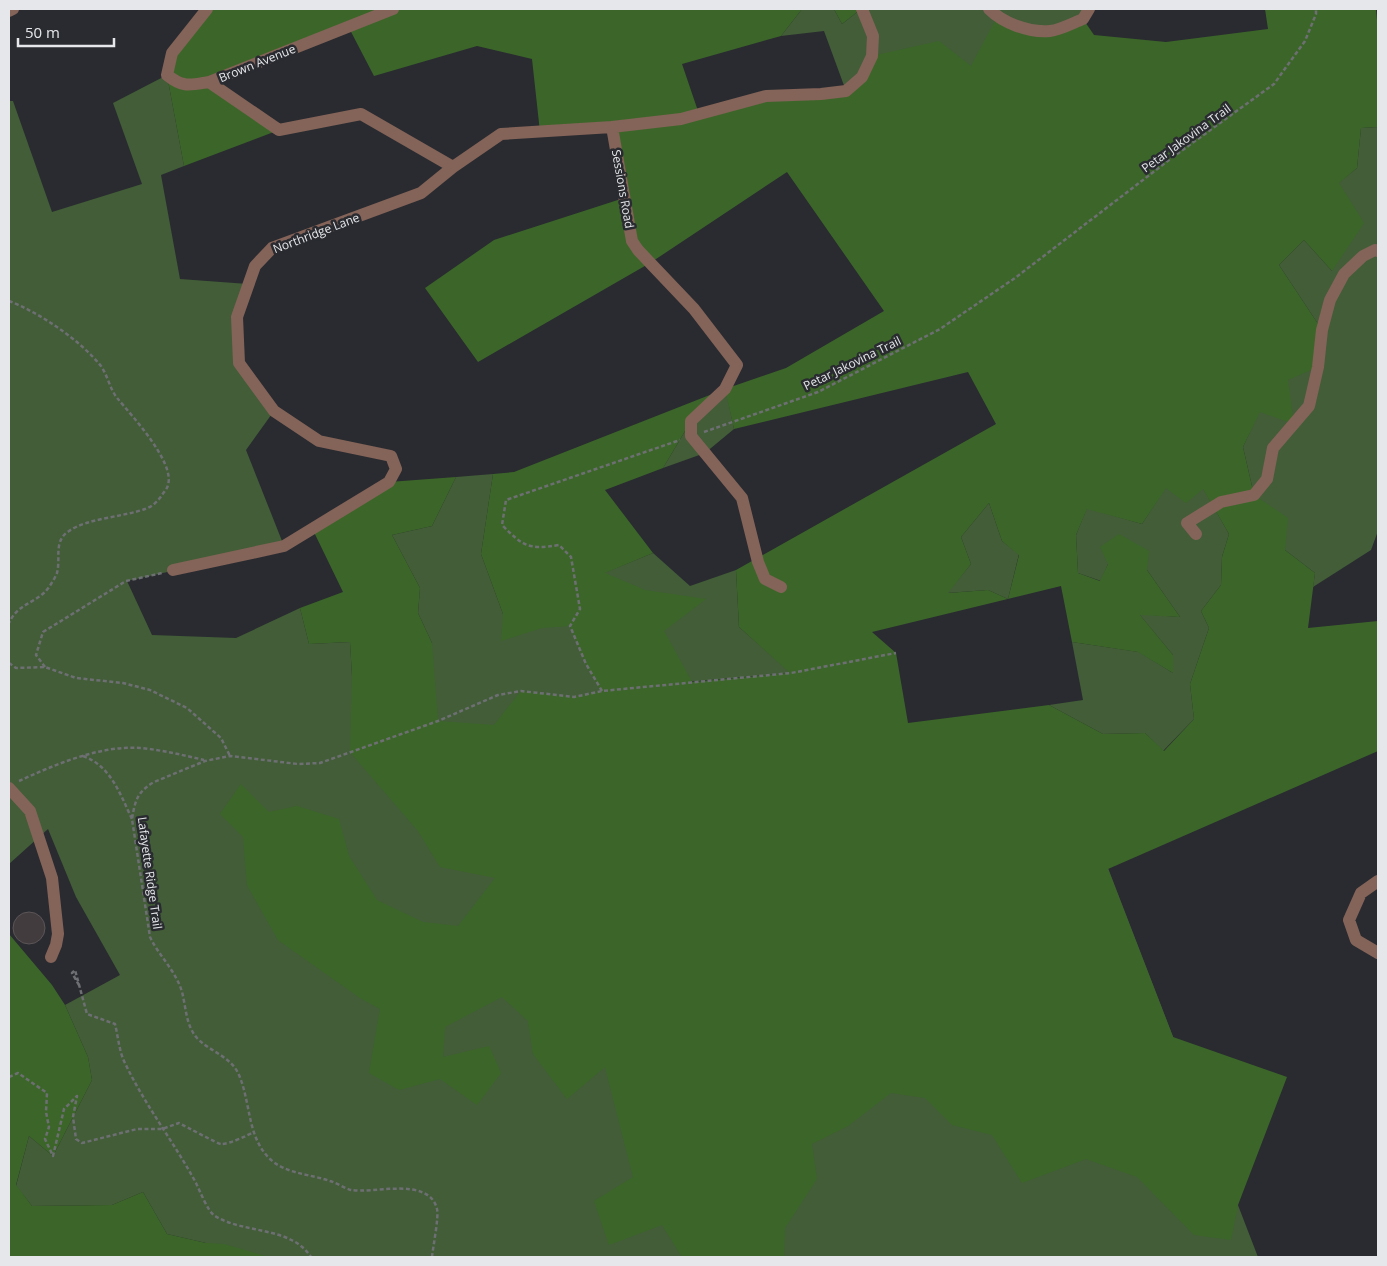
<svg xmlns="http://www.w3.org/2000/svg" width="1387" height="1266" font-family="'Open Sans',sans-serif">
<rect width="100%" height="100%" fill="#292b30"/>
<!-- green -->
<path fill="#425d37" d="M802 9H834L842 24 861 9H1089L1083 19 971 66 846 91 824 31 781 36Z
M167 75 184 166 161 175 180 279 248 284 237 317 239 363 274 411 246 450 284 546 127 581 152 635 236 638 300 608 309 644 350 642 352 676 432 643 418 613 420 588 392 535 432 526 456 477 493 474 481 554 503 614 653 553 690 586 736 570 739 627 791 673 618 688 1108 868 1258 1257H213L206 1243 167 1234 143 1192 112 1205 32 1206 16 1186 29 1136 53 1156 92 1080 88 1057 65 1005 120 975 76 897 48 829 9 864V101H13L52 212 142 184 113 103Z
M1378 127V531L1371 550 1313 587 1315 573 1285 550 1254 495 1243 447 1259 412 1288 380 1322 330 1279 265 1304 240 1332 271 1338 183 1357 168 1361 128Z
M726 390 734 429 705 453 663 468 691 421Z
M1165 488H1203L1229 534 1222 557 1221 585 1201 611 1209 628 1190 684 1194 719 1163 751 1145 733 1103 734 1049 705 1083 700 1072 642 1139 652 1173 673V655L1139 614 1180 617 1147 570 1108 564 1101 581 1078 573 1076 535 1087 508 1142 524Z
M989 503 1002 541 1019 554 1008 599 988 590 947 593 971 564 961 537Z"/>
<!-- forest -->
<path fill="#3c6629" fill-rule="evenodd" d="M207 9H802L781 36 682 64 699 114 766 96 846 91 872 56 939 41 971 66 997 17 1050 31 1083 19 1094 35 1166 42 1268 29 1265 9H1376L1378 31V127L1361 128 1357 168 1339 183 1364 223 1332 271 1304 240 1279 265 1322 330 1318 367 1288 380 1294 424 1260 412 1243 447 1254 495 1288 518 1285 550 1315 573 1308 628 1378 621V751L1108 869 1173 1037 1287 1077 1238 1205 1231 1240 1194 1235 1137 1177 1086 1159 1022 1183 992 1135 952 1125 925 1098 891 1093 848 1126 812 1144 817 1179 785 1228 784 1255 786 1257H682L662 1225 609 1245 594 1201 633 1177 605 1067 567 1099 533 1054 528 1021 502 997 445 1027 443 1057 489 1046 501 1073 477 1105 440 1079 399 1090 369 1073 380 1009 360 998 278 940 247 885 243 837 220 814 241 784 269 812 297 806 339 819 349 856 377 900 423 922 458 926 495 878 440 867 418 831 350 752 352 676 350 642 309 644 300 608 343 592 312 528 389 482 456 477 432 526 392 535 420 588 418 613 432 643 438 721 494 725 521 691 574 697 601 691 586 664 570 626 542 628 501 641 503 614 481 554 493 474 514 472 725 389 786 368 884 311 787 172 650 263 478 362 425 288 494 240 624 198 612 127 540 132 532 59 477 46 374 76 348 26 209 82 279 130 184 166 167 75 172 53ZM968 372 996 424 736 570 739 627 790 673 692 682 664 631 706 599 645 590 605 573 653 553 605 490 663 468 691 421 725 389 734 429ZM1166 488 1186 503 1203 489 1229 534 1222 557 1221 585 1201 611 1209 628 1190 684 1194 719 1164 751 1145 733 1103 734 1049 705 908 723 896 653 872 632 1061 586 1072 642 1138 652 1173 673V655L1140 615 1180 617 1147 570 1149 551 1119 534 1100 547 1108 564 1100 581 1078 573 1076 535 1087 509 1142 524ZM989 503 1002 541 1019 555 1008 599 988 590 948 593 971 564 961 537Z
M834 9H861L842 24Z
M9 934 52 985 65 1005 88 1057 92 1080 53 1156 29 1136 16 1185 32 1206 112 1205 143 1192 167 1234 206 1243 224 1244 269 1257H9Z"/>
<!-- building -->
<path fill="#433c3f" stroke="#5c5557" d="M13 928a16 16 0 1 1 32 0a16 16 0 1 1-32 0Z"/>
<g fill="none" stroke-linecap="round" stroke-linejoin="round">
<!-- path -->
<path stroke="#6d6f73" stroke-width="2.5" stroke-dasharray="4 2.5" stroke-linecap="butt" d="M9 301C40 313 80 340 101 366 108 376 110 390 118 399 132 416 175 462 168 485 167 489 164 492 162 495 158 501 152 507 145 509 123 517 88 518 69 531 53 541 61 558 57 573 55 578 49 588 45 592 32 604 17 605 9 623
M704 432 818 392 940 329 1015 278 1173 157 1274 84 1305 41 1316 14V9
M9 663 16 668 45 667 76 678 123 683 150 690 187 708 221 738 230 756
M45 667 36 655 43 632 126 581 162 573
M602 691 586 664 570 626 580 609 571 557 559 545C528 550 523 546 502 525L506 500 680 440
M83 756C111 766 120 794 132 819
M19 781C54 765 100 745 140 748 162 750 183 755 204 760
M79 985 72 973 75 970 87 1014 115 1024C118 1036 119 1050 124 1061 144 1104 174 1142 196 1183 200 1191 208 1212 215 1216 244 1234 291 1226 311 1257
M9 1077 18 1073 47 1093 46 1112 49 1127 45 1139 53 1156 64 1109 77 1096 73 1117 76 1139 82 1143 137 1129H162L179 1123C185 1126 218 1144 221 1144 230 1144 246 1136 254 1132
M432 1257C433 1247 439 1217 437 1209 429 1176 373 1194 351 1190 344 1188 337 1183 330 1181 310 1174 286 1174 270 1159 247 1137 251 1103 239 1075 231 1056 210 1052 197 1038 186 1026 186 1007 182 992 176 971 159 956 150 937L132 819C135 801 137 792 154 782L205 761 230 756 298 764 320 763 438 721 498 695 521 691 574 697 602 691 791 673 896 653"/>
<!-- minor -->
<path stroke="#846358" stroke-width="12" d="M207 9 172 53 167 75C183 88 190 85 209 82L393 9
M989 9C1003 23 1029 33 1050 31 1060 30 1073 23 1083 19L1089 9
M9 11 13 9
M209 82 279 130 361 114 453 167
M612 127 632 241 638 250 694 309 737 365 725 389 691 421V436L742 498 758 562 765 579 781 587
M1196 534 1187 523 1221 502 1254 495 1267 479 1273 448 1309 406 1318 367 1322 330 1330 300 1344 274 1363 256 1375 250 1378 251
M173 570 284 546 389 482 396 469 391 456 319 441 274 411 239 363 237 317 255 266 272 248 421 193 453 167 501 134 612 127 681 119 766 96 821 94 846 91 862 77 872 56 873 36 862 9
M9 788 30 811 52 878 58 934 56 945 51 957
M1378 881 1361 893 1349 920 1356 940 1378 953"/>
</g>
<g text-anchor="middle" dominant-baseline="central" stroke-width="5" stroke-linejoin="round" paint-order="stroke">
<!-- street labels -->
<g font-size="12" fill="#e5e7ea" stroke="#292b30">
<text transform="translate(257 63) rotate(-22)">Brown Avenue</text>
<text transform="translate(1186 138) rotate(-36)">Petar Jakovina Trail</text>
<text transform="translate(623 189) rotate(80)">Sessions Road</text>
<text transform="translate(316 233) rotate(-21)">Northridge Lane</text>
<text transform="translate(852 363) rotate(-26)">Petar Jakovina Trail</text>
<text transform="translate(150 873) rotate(82)">Lafayette Ridge Trail</text>
</g>
</g>
<!-- border -->
<rect width="1387" height="1266" fill="none" stroke="#e5e7ea" stroke-width="20"/>
<!-- scale -->
<path d="M18 38v8h96v-8" fill="none" stroke="#e5e7ea" stroke-width="2.5"/>
<text x="25" y="38" font-size="15" fill="#e5e7ea" stroke="#292b30" stroke-width="4" paint-order="stroke">50 m</text>
</svg>
